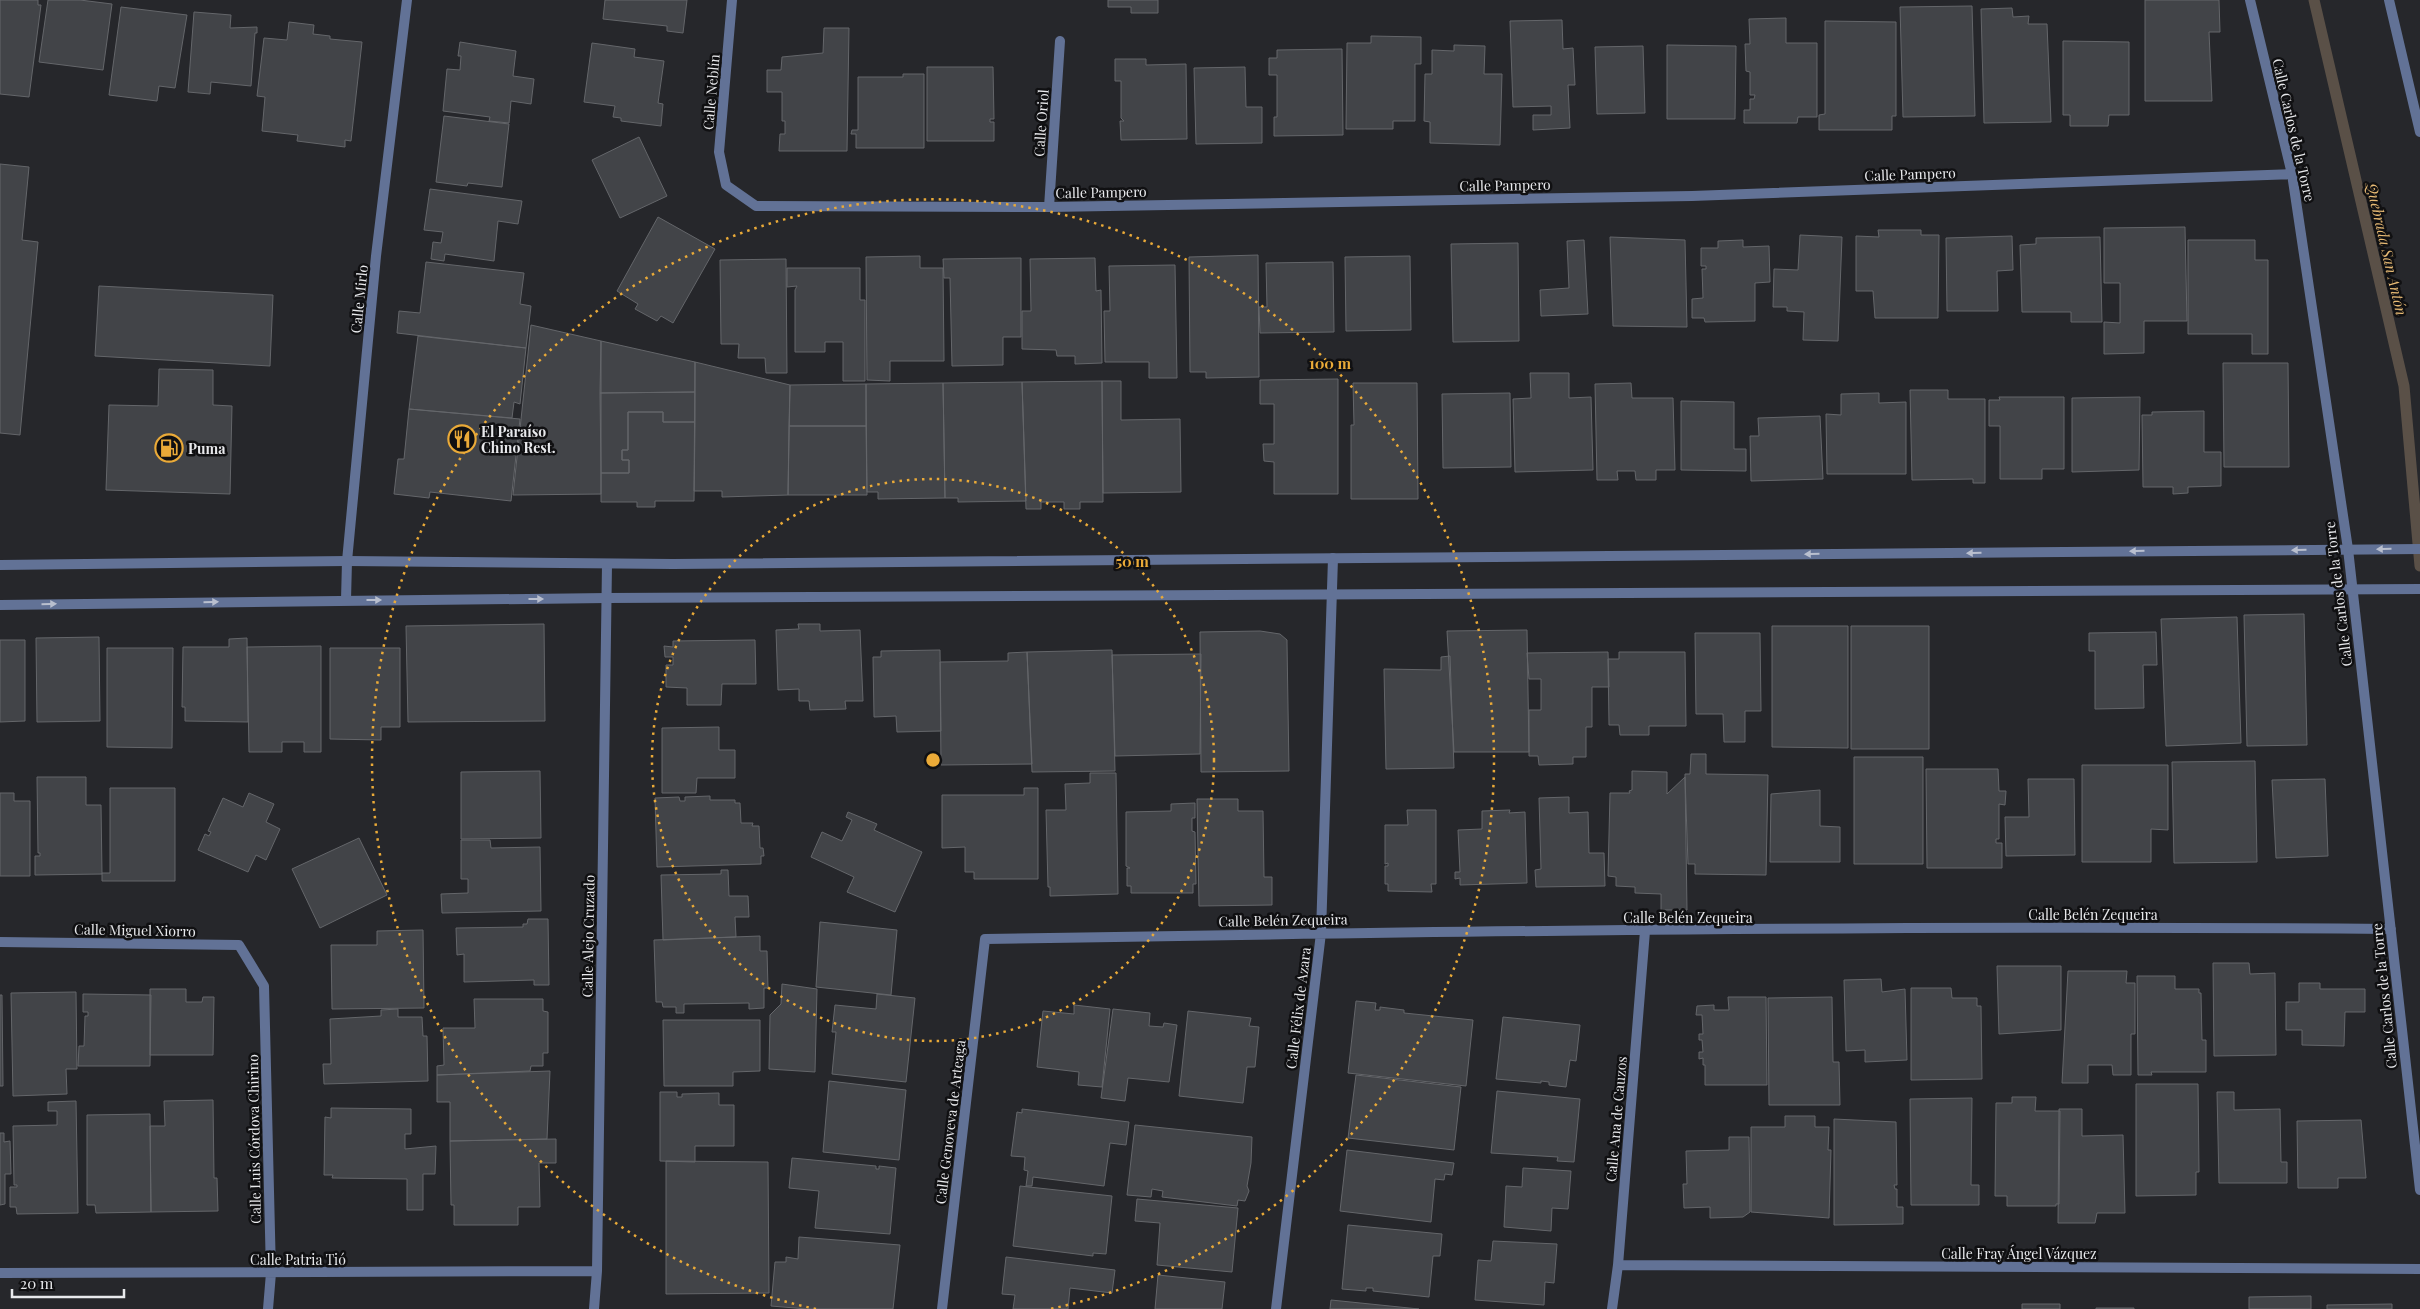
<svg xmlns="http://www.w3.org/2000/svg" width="2420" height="1309" font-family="'Playfair Display',serif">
<rect width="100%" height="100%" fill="#26272b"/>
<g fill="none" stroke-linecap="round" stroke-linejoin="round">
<!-- stream -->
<path stroke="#5a5047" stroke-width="11" d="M2314 0 2404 386 2420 566"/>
</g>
<!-- building -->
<path fill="#424448" stroke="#64666a" d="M0 0H38V5H41L29 97 0 94Z
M48 0H80L112 4 103 70 39 62Z
M605 0H687L683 33 667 31V26L603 19Z
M1108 0H1158V13H1131V7H1108Z
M2145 0H2219L2220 32H2209L2212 101H2145Z
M1972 6 1975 116 1903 117 1900 7Z
M121 7 187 15 175 88 159 86 157 101 109 95Z
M2012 8 2013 17 2029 16 2028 24H2047L2051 122 1984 123 1981 9Z
M194 12 231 15 230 28 257 27V33H255L251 86 211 82 210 94 188 92Z
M1786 18V43H1817V117H1798L1797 123H1744V110H1750V99H1754L1755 95H1750V72L1746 71 1745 44H1750L1749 19Z
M1562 20 1563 49 1573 48 1575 85H1568L1570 128 1533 130V115H1551V106L1513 107 1510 21Z
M1825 21 1896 22V116H1892V130H1819V115L1825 114Z
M289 22 314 25 313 34 330 36V39L362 42 351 141 345 140V147L297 141 298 135 262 131 265 97 257 96 264 38 287 40Z
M824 28H849L847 151H779L780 134H785V121H782V92H767V70H781L782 57 823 53Z
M1371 36 1421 37V64H1415V121H1393V129H1346L1347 43H1371Z
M2063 41 2129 42V115H2109L2108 126H2070V115H2063Z
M460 42 516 51 513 76 534 79 531 104 511 101 509 123 489 121 490 117 443 111 447 69 460 70 461 56H458Z
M592 43 635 49 634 57 664 61 658 103 663 104 661 126 621 121V118L613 117 615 106 584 102Z
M1454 45 1485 46 1484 74H1502L1500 145 1430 143V122L1424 121 1425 74H1432V50L1454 51Z
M1667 45 1736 46 1735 119H1667Z
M1643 46 1645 113 1597 114 1595 47Z
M1342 49 1343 135 1274 136V117H1277V75H1269V58H1277V50Z
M1115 59H1146V65L1186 64 1187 139 1121 140 1120 121H1124L1121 118V81H1115Z
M927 67H993L994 119H990V122H994V141H927Z
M1245 67 1246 107H1262V143L1196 144 1194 68Z
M903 74H924V148H856V134H851L852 130H858V77H903Z
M444 116 509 124 502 187 468 183 467 186 436 182Z
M639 137 667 196 620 218 592 160Z
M0 164 29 167 22 240 38 242 20 435 0 433Z
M430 189 522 201 518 224 498 221 494 261 445 254 444 261 431 259 433 242 441 243 443 232 424 230Z
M658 217 715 249 673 323 661 316 657 321 635 309 638 304 617 291Z
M2185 227 2187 321H2144V353L2104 354V322L2120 323V283H2104V228Z
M1878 230H1921V235H1939L1938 318H1875L1873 291H1856V236L1879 237Z
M1800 235 1842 237 1838 341 1803 340 1804 312 1787 311V307H1773L1774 269 1798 270Z
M2012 236 2013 270 1997 271 1998 311H1947L1946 238Z
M1610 237 1685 240 1687 327 1613 326Z
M2100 237 2102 322H2071V312H2022L2020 245 2036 244V238Z
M1584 240 1588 314 1541 316 1540 290 1569 288 1567 241Z
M1743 240V247L1769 246 1770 282 1755 283V321L1705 322 1704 318H1692V299L1703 298 1702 269H1706V266H1701V248H1718V241Z
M2188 240H2255V260H2268V354H2252V334H2188Z
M1518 243 1519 341 1453 342 1451 244Z
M1258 255 1259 377 1206 378V372H1190L1189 257Z
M920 256V268H943L944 361H890V381L867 380 866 257Z
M1410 256 1411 330 1346 331 1345 257Z
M1021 258V337H1003V365L952 366 950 278H944L943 259Z
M1095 258 1096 291 1101 290 1102 363 1075 364V356H1057L1056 350 1022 349V311H1031L1030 259Z
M786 259 787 373H766L765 358H738L739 344H721L720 260Z
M426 262 524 273 520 304 531 306 526 348 397 333 399 311 420 313Z
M1333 262 1334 332 1260 333 1259 307H1267L1266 263Z
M1175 265 1177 378H1149V362H1105L1104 311H1110L1109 266Z
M787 268H860V300H865V381H843V342H825V352H795V290L797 286 787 287Z
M99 286 273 295 270 366 95 356Z
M531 325 601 341V494L513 495Z
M418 336 526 348 520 404 514 402 512 418 409 409Z
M601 341 695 362V392L600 393Z
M695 362 790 385 788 495 722 497V491H694Z
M2223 363H2288L2289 467H2224Z
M159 369 213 370V405L232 406 230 494 106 490 109 405 158 406Z
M1530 373H1569V398L1591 397 1593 470 1515 472 1513 399 1531 398Z
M1338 379V494H1274V462L1264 461 1263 444H1274V404H1260V380Z
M1102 381 1103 502H1080V509H1064V502H1041V509H1026L1022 382Z
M1102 381H1121V420L1180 419 1181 492 1103 493Z
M1022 382 1026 501 958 502V498H945L943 383Z
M943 383 945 498 878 499V492H867L866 384Z
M1353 383H1417L1418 499H1351V425H1354Z
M1631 383 1632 398H1673L1675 470H1656V480H1636L1635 471H1617L1618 480H1597L1595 384Z
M866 384V426H789L790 385Z
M1910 390H1948V399H1985V483H1973V479L1912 480Z
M695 392V422H663V412H628V450H622V460H629V473H601L600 393Z
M1510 393 1511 467 1443 468 1442 394Z
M1879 393V403L1906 402V474H1827L1826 414 1841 415V394Z
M1999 397H2064V469H2042V479H2000V426H1989V400H2000Z
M2140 397 2139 470 2072 472V398Z
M1681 401 1734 402V449H1746V471L1681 470Z
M409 409 520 419 511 501 430 492 429 498 394 494 398 459H404Z
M2204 411V452H2221V486L2188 487V493L2173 494V487H2143L2142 415H2152V412Z
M628 412H663V422H695L694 501H655V507H637V502H601V473H629V460H622V450H628Z
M1820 416 1823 479 1751 481 1750 436H1759L1758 418Z
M789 426H866L867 495H788Z
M2304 614 2307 745 2247 746 2244 615Z
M2237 617 2241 743 2166 746 2161 619Z
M544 624 545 721 408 722 406 626Z
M798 624H820V631L860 630 863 701H845L846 709 810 710 809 701H799V689L778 690 776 630 799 629Z
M1772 626H1848V748L1772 747Z
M1851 626H1929V749H1851Z
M1527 630 1529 752H1454L1447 631Z
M1260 631 1280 634 1287 640V643L1289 771 1201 772 1200 632Z
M2156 632 2157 665H2143L2144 708 2095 709V651H2089V633Z
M1695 633H1760L1761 711H1745V742H1724L1723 714H1696Z
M99 637 100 721 37 722 36 638Z
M247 638 248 722 185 721V707H182L183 647H229V639Z
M0 640H25V721L0 722Z
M755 640 756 684H722L721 705H687V688L666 687V665H673V657H665L664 646 673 647V641Z
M321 646V752H304V742H282V752H249L247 647Z
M107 648H173L172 748 107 747Z
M330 648H400V727H381V740L330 739Z
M940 650 941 731 897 732 896 716 874 717 873 657H881V651Z
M1112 650 1115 771 1032 772 1027 652Z
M1027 652 1032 764 941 765 940 662 1008 661V653Z
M1608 652 1609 687H1592V727H1586V757H1573V764L1539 765 1538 756H1529V710H1541V679H1529L1527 653Z
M1619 652H1685L1686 726H1649V735H1620L1619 725H1609L1608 659H1619Z
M1201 654 1200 754 1115 756 1112 655Z
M1450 656 1454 768 1386 769 1384 669 1441 670V657Z
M719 727V750H735V778H697L696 793H662V728Z
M1691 754H1706V774L1768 775 1766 875 1695 874V864H1688L1685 777V774H1690Z
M1854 757H1923V864H1854Z
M2255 761 2257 862 2174 863 2172 762Z
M2082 765H2168V830L2151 829V862H2082Z
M1926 769H1998L1999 791H2006L2005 805 1999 804V839H1996V843H2002V868H1927Z
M540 771 541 838 461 839V772Z
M1632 771 1667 772V794L1685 777 1687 910H1661V894L1635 893V887L1616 886V877L1608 876 1610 793H1630L1629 791 1632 790Z
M1090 773H1116L1118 894 1050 896V887H1048L1046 810H1066L1065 784 1090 783Z
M37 777H86V805H101L102 874 35 875V856H40V853H38Z
M2028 779H2074L2075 855 2006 856 2005 817H2029Z
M2325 779 2328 856 2276 858 2272 780Z
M110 788H175V881H102V873H110Z
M1024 788H1038V879H974V872H965V847L942 848V795H1024Z
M1820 790V826L1840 827V862H1770L1771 794Z
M0 793H14V801H30V876H0Z
M249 793 274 804 266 822 280 829 266 860 256 855 248 872 198 850 205 834 209 836 211 832 208 831 223 798 243 807Z
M710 796V800H735V803H740L741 823H753L752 826H759L760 848H763L764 856H761V864L657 867 655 798 679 797 680 801H685V797Z
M1569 797V813L1588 812 1589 853H1604L1605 886 1536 887 1535 870 1541 869 1539 798Z
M1197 799H1238V811H1263L1264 877H1272V905L1199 906Z
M1195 803V818H1192V831L1195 832 1196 884H1193V893H1131V886H1127V868H1130L1126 866V812L1171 811V804Z
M1407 810H1436V884H1431L1432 892 1388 891V884H1385V866H1388V863L1385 864V825H1408Z
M1510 810 1509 813 1525 812 1527 883 1460 885V878L1455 879V872H1460L1458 830 1482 829V811Z
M848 812 877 824 874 830 922 852 895 912 847 892 854 877 811 857 822 832 842 841 852 820 846 817Z
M359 838 387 895 320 928 292 869Z
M461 840H490L491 848 540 847 541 911 442 913 441 894 468 893V879H461Z
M721 870H728L729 896H748L749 917H735L736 937 663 940 661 875 721 874Z
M528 919H548L549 985H534V980L464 982V954L457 955 456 928 523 927V924H527Z
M820 922 897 930 891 995 816 987Z
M423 930 424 1008 332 1009 331 945H377V931Z
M760 936V951H767L768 988H764V1008L749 1009V1003L684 1004V1013H676V1007H663L662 1002H656L654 940Z
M2213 963H2249L2250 974 2275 973 2276 1055 2214 1056Z
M1997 966H2061V1030L1999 1034Z
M2068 971H2127L2126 983H2135V1034H2131V1075H2113L2112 1065H2088V1083H2062Z
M2137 976H2175V989H2199V993H2201L2202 1040H2206V1072H2151L2152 1075H2138Z
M1881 979 1882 992 1905 989 1907 1060 1865 1062V1050L1846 1051 1844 980Z
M2299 983H2320V989H2365V1012H2345L2344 1046 2302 1045V1030H2286V1002H2299Z
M782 984 817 989 815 1072 769 1069 770 1015 781 1004Z
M1911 988H1951L1952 998H1977V1006H1981L1982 1079 1911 1080Z
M150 989H186V1002H202L203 997H214L213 1055H150Z
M76 992 77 1069H66L67 1094 13 1096 11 993Z
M83 994 151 995 150 1066H78L79 1046H84L85 1016H88V1012H83Z
M877 994 915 998 906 1082 832 1074 836 1032H832L835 1005 876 1009Z
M0 995H2L3 1086H0Z
M1728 997H1766L1767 1085H1705V1065H1703V1058L1699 1059V1052H1703L1702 1040H1699V1034H1703L1702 1015H1696L1697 1006 1714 1005V1010H1729Z
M1832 997 1833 1062H1839L1840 1105H1769L1768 998Z
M474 999H543V1011L548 1012V1053H543V1066H531L530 1071 437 1075V1066L444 1065 443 1028H475Z
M1356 1001 1376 1003 1375 1010H1380V1007L1404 1010V1013L1473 1020 1466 1086 1348 1073Z
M1074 1005 1110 1009 1102 1087 1078 1085 1079 1072 1037 1067 1043 1011 1074 1014Z
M398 1009V1017H422L423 1036H427L428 1081 324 1084 323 1064H331L330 1019 381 1016V1010Z
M1113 1009 1150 1013 1149 1026 1163 1027 1164 1023 1177 1025 1169 1082 1128 1078 1125 1101 1101 1098Z
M1188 1011 1251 1018 1249 1026 1259 1027 1255 1067H1247L1243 1103 1179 1096Z
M1503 1017 1580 1025 1576 1061 1570 1060 1566 1087 1549 1085V1082L1541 1081V1083L1496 1079Z
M663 1020H760V1071L733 1072V1086H664Z
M550 1071 547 1139 450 1141V1102H437V1075Z
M1356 1075 1461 1087 1454 1150 1348 1138Z
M829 1081 906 1090 899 1160 823 1152Z
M2136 1084H2198L2199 1172H2196V1195L2136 1196Z
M1497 1091 1580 1099 1574 1162 1557 1161 1558 1157 1491 1153Z
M660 1092H677V1097H682V1094L719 1093V1105H734V1146H695V1162L660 1161Z
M2217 1092H2234V1110L2280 1109 2281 1162H2287V1183H2219Z
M2012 1097H2036L2035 1111H2060L2059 1204H2056V1206H2007V1196H1995L1996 1103H2012Z
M1972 1098 1971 1185H1979V1205H1911L1910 1099Z
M213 1100 214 1178H217L218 1211 151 1212 150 1126H165L164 1101Z
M76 1101 78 1213 17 1214 16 1207H10V1187H17V1185H14L13 1126 57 1125V1111H48V1102Z
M331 1108 411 1109V1134H405V1149L436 1146 435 1174H423V1210H407V1179L332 1178 333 1175H324L325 1117 331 1118Z
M1022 1109 1129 1122 1126 1145 1110 1143 1104 1186 1033 1177 1032 1186H1026L1028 1171 1024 1170 1025 1157 1011 1156 1017 1112 1022 1113Z
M2059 1109H2082V1136L2123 1135 2125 1213H2097L2095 1223H2058Z
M150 1114 151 1212 96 1213 95 1205H87V1115Z
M1785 1116H1815V1127H1829L1828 1150H1831L1829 1218 1751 1212V1127H1785Z
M1834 1119 1896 1122 1897 1185H1894L1895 1189H1897V1207H1903V1224L1834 1225Z
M2361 1120 2366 1178H2338V1188H2298L2297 1121Z
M1135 1125 1252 1137 1251 1163 1247 1186 1249 1191 1245 1201 1238 1200 1237 1206 1162 1197 1163 1191 1152 1189 1151 1197 1127 1195Z
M0 1133H4V1142L10 1141 11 1174H5V1204L0 1205Z
M1729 1137H1749L1750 1212 1743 1217 1710 1218V1207L1684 1208 1683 1184H1687L1686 1151 1729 1150Z
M556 1139V1163H539L540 1207H518V1225H454V1205H451L450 1141Z
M1347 1150 1454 1163 1452 1175 1445 1174 1444 1180 1435 1179 1431 1222 1340 1211Z
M792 1158 876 1166V1169H879V1166L896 1168 890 1234 815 1228 819 1191 789 1188Z
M666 1161 768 1162 769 1293 666 1294Z
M1523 1168 1571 1171 1568 1209 1552 1208 1551 1231 1504 1227 1506 1186 1522 1187Z
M1020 1186 1112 1196 1106 1254 1093 1253V1256L1013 1246Z
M1137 1199 1238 1208 1232 1272 1157 1265 1160 1223 1135 1221Z
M1348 1225 1442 1234 1440 1256H1433L1429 1297 1373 1291V1288H1366V1291L1342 1289Z
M799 1237 900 1245 893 1309H807L771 1306 775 1262H786V1257L798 1259Z
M1493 1241 1557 1244 1554 1283 1545 1282 1544 1305 1475 1300 1478 1260 1491 1261Z
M1006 1257 1115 1270 1112 1293 1070 1288 1068 1309H1013L1015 1295 1002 1294Z
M1158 1275 1225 1282 1222 1309H1155Z
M2311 1296V1309H2249V1297Z
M1331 1300 1419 1309H1330Z
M2022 1304H2060V1309H2022Z
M2392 1304V1309H2327V1305Z
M2096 1308H2134V1309H2096Z"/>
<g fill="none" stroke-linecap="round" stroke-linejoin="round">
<!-- minor -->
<path stroke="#627296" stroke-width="10" d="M732 0 719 152 726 185 756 206 1049 207 1692 196 2292 174
M2250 0 2292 174 2348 549 2420 1190
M2389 0 2420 132
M1049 207 1060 41
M346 600 347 561 376 256 407 0
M0 942 239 945 264 986 271 1273 268 1309
M1618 1265 2420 1269
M0 1273 597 1271
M594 1309 597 1271 607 564
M942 1309 985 939C1453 931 1922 925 2391 929
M1276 1309 1321 933 1333 558
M1612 1309 1618 1265 1645 931"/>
<!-- tertiary -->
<path stroke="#627296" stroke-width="10" d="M0 565 347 561 673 564 2420 549
M0 605 607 598 2420 589"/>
</g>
<!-- one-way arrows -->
<defs><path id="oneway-solid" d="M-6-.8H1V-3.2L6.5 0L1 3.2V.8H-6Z" transform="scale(1.25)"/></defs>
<g fill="#b9bfce">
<use href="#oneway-solid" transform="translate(2384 549) rotate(179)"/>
<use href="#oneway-solid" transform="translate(2299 550) rotate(179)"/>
<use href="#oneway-solid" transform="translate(2137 551) rotate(179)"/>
<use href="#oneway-solid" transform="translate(1974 553) rotate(179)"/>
<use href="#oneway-solid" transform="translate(1812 554) rotate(179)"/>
<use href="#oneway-solid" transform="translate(536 599)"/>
<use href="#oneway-solid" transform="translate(374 600)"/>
<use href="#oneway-solid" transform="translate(211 602) rotate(-1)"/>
<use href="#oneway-solid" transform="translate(49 604) rotate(-1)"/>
</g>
<!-- distance rings -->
<g fill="none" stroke="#eaaa38" stroke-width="2.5" stroke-dasharray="2.5 5">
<circle cx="933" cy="760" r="281"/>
<path d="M816 1309A561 561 0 1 1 1050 1309"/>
</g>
<!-- icons -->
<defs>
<g id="restaurant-ring" transform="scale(1.4375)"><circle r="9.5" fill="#101012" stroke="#eaaa38" stroke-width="1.5"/><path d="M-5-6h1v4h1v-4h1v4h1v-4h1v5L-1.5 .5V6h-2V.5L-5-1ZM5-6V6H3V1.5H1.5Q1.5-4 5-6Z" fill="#eaaa38"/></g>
<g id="fuel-ring" transform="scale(1.4375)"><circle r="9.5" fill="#101012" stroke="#eaaa38" stroke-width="1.5"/><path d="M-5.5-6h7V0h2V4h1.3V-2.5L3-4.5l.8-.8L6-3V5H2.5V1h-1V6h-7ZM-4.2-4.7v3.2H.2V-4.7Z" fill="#eaaa38"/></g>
</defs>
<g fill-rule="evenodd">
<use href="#restaurant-ring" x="462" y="439"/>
<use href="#fuel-ring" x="169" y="448"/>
</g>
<g text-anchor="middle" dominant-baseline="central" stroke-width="5" stroke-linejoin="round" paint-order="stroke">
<!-- street labels -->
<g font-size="14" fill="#e8e9ec" stroke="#101012">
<text transform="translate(711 92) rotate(-85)">Calle Neblín</text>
<text transform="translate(1041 123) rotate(-86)">Calle Oriol</text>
<text transform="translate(2294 130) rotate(77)">Calle Carlos de la Torre</text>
<text transform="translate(1910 174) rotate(-2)">Calle Pampero</text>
<text transform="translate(1505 185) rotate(-1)">Calle Pampero</text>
<text transform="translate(1101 192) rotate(-1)">Calle Pampero</text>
<text transform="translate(359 299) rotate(-84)">Calle Mirlo</text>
<text transform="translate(2338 594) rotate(-97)">Calle Carlos de la Torre</text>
<text x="2093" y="914">Calle Belén Zequeira</text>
<text x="1688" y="917">Calle Belén Zequeira</text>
<text transform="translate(1283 920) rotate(-1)">Calle Belén Zequeira</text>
<text transform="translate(135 930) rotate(1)">Calle Miguel Xiorro</text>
<text transform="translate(588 936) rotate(-89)">Calle Alejo Cruzado</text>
<text transform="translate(2384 996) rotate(-96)">Calle Carlos de la Torre</text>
<text transform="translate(1298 1008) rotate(-83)">Calle Félix de Azara</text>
<text transform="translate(1616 1119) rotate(-85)">Calle Ana de Cauzos</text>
<text transform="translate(950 1122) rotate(-83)">Calle Genoveva de Arteaga</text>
<text transform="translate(254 1139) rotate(-91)">Calle Luis Córdova Chirino</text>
<text x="2019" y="1253">Calle Fray Ángel Vázquez</text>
<text x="298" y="1259">Calle Patria Tió</text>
</g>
<!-- poi labels -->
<g font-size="14" font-weight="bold" fill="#e8e9ec" stroke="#101012" text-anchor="start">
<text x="481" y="431">El Paraíso<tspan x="481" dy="16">Chino Rest.</tspan></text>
<text x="188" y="448">Puma</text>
</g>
<!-- water labels -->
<g font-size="15" font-style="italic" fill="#e7ba74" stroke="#101012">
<text transform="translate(2387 249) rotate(77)">Quebrada San Antón</text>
</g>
</g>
<circle cx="933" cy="760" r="8" fill="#eaaa38" stroke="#101012" stroke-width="2.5"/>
<g font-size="15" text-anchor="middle" font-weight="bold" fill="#eaaa38" stroke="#101012" stroke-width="5" stroke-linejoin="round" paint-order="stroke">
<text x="1330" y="369">100 m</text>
<text x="1132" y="567">50 m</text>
</g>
<!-- scale -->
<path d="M12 1289v8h112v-8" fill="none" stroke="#e8e9ec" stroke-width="2.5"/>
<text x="20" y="1289" font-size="15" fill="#e8e9ec" stroke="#101012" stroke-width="4" paint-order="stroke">20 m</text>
</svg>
